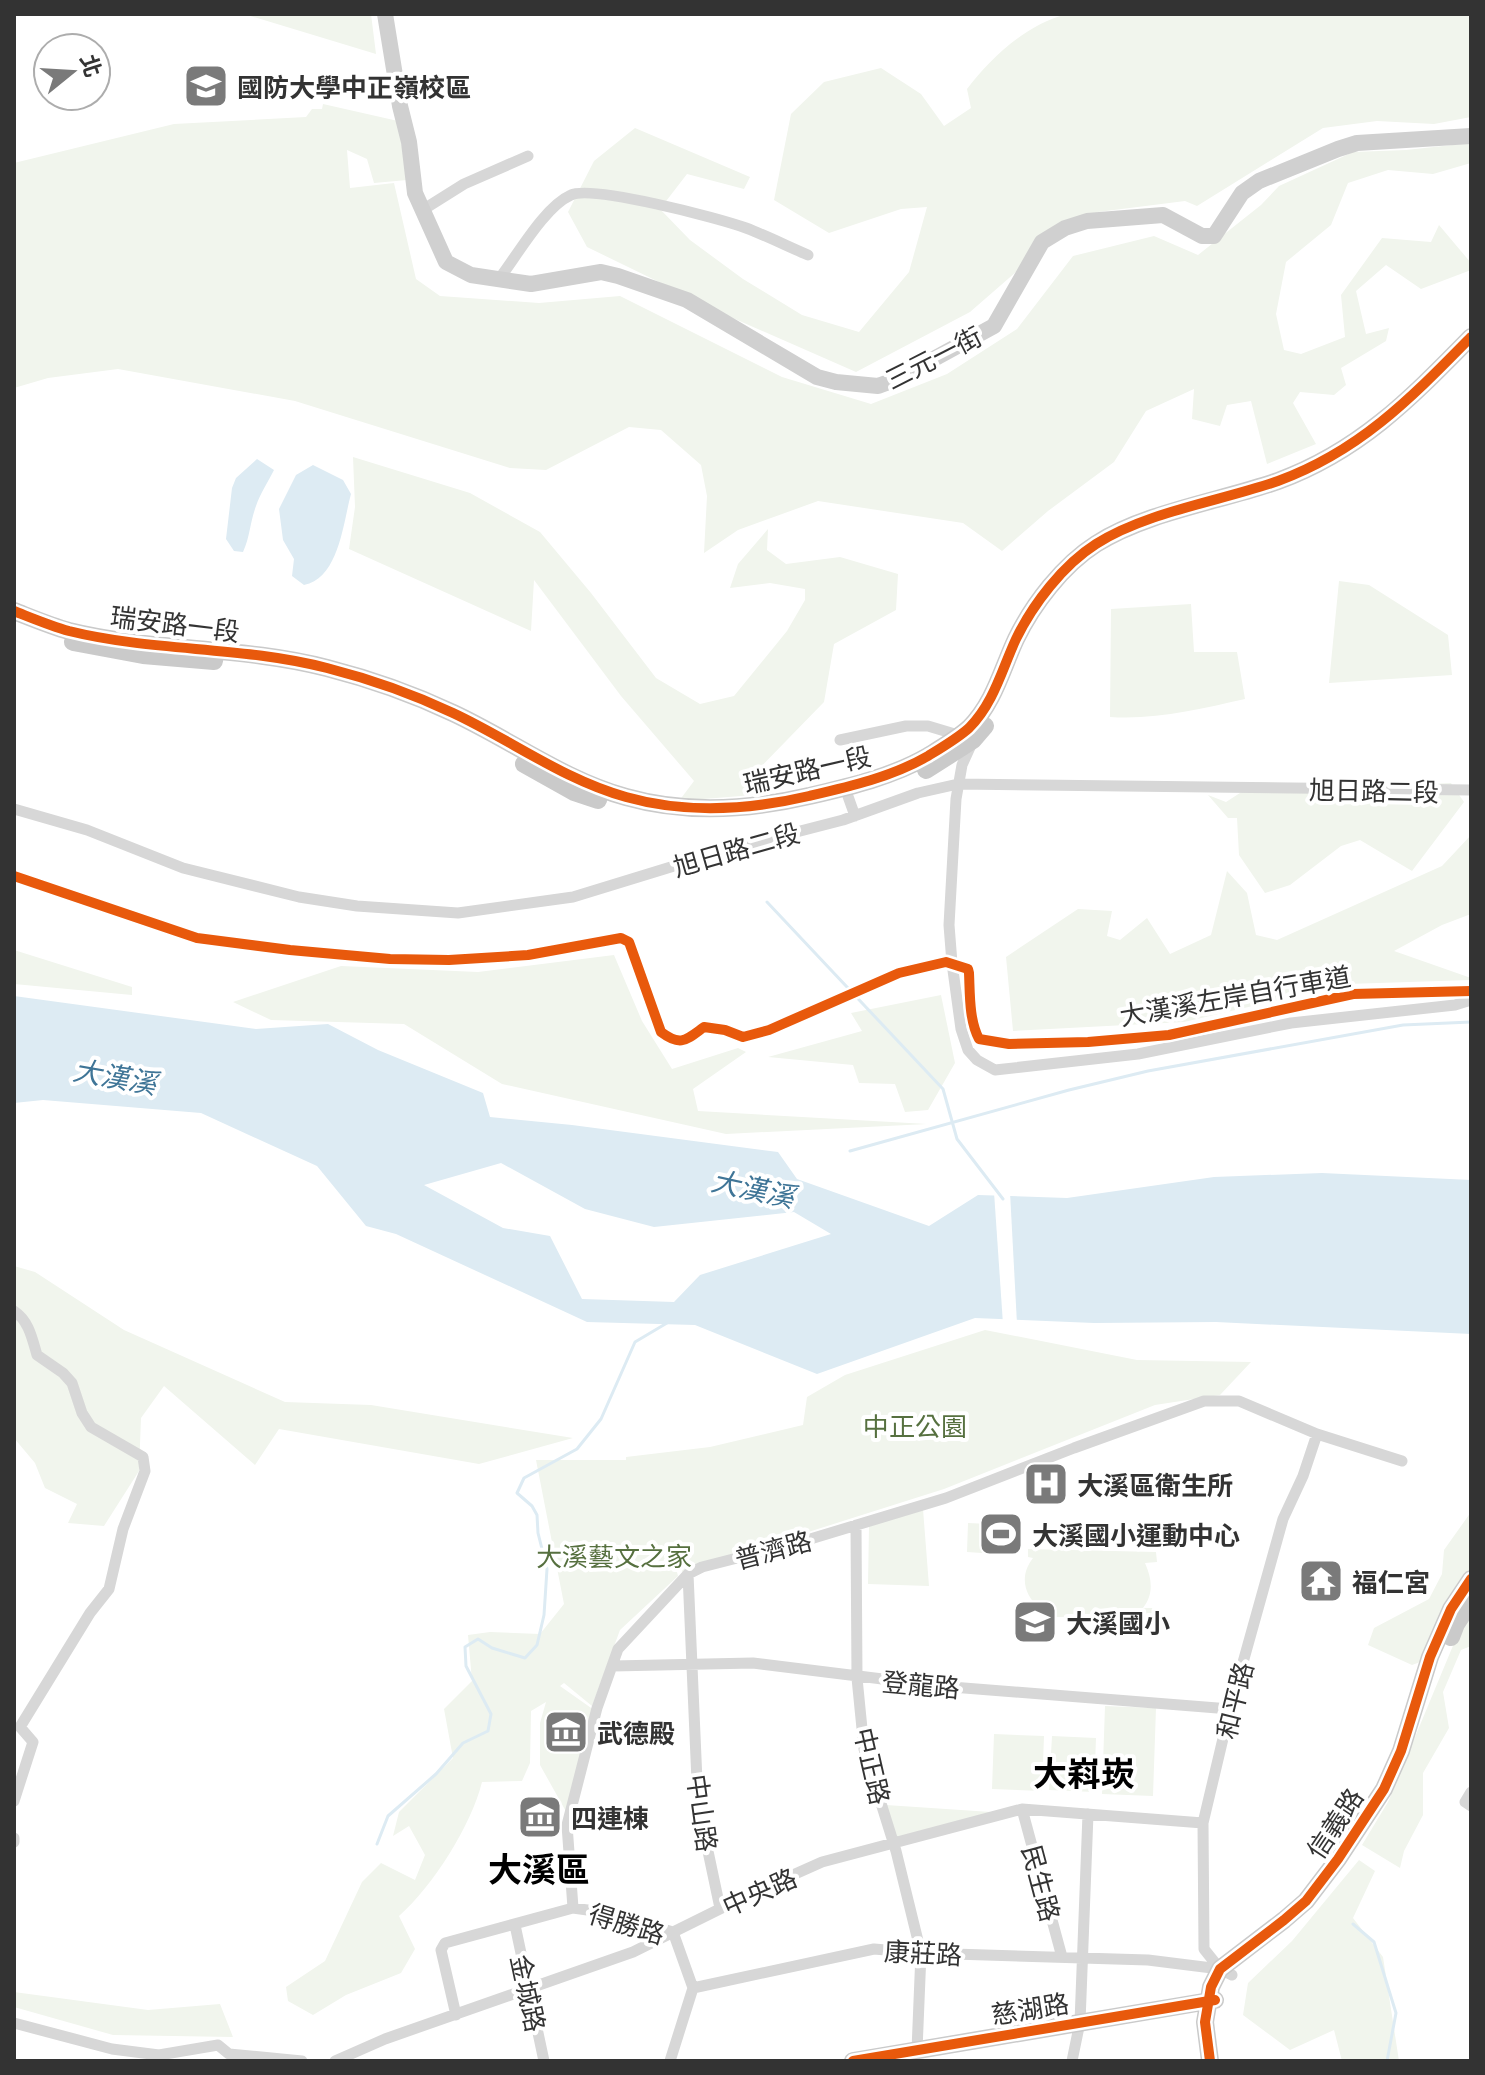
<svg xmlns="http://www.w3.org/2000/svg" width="1485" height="2075" font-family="'Exo 2','Noto Sans TC',sans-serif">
<rect width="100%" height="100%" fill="#fff"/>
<!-- green -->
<path fill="#f1f5ed" d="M244 14H371L376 54Z
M1067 14H1471V117L1434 124 1377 121 1323 128 1197 206 1185 201 1098 212 1032 258 970 312 856 372 735 319 587 247 568 212 594 161 635 128 750 177 744 189 687 174 660 209 690 240 743 279 802 315 859 332 909 272 927 207 901 209 829 233 774 200 791 114 824 82 881 68 921 94 944 126 971 108 967 89C991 57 1027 24 1067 14Z
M323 104 398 121 407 180 374 183 367 159 347 150 350 188 394 183 416 279 440 296 539 303 620 296 782 377 871 404 947 374 1017 329 1073 256 1154 236 1198 255 1261 205 1279 186 1353 152 1406 150 1471 143V163L1433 174 1388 170 1348 183 1331 225 1286 262 1276 314 1284 350 1301 354 1345 337 1341 295 1382 238 1431 242 1439 225 1471 263V270L1421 289 1386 265 1356 291 1366 334 1389 328 1386 341 1341 368 1346 385 1334 395 1300 392 1293 403 1316 444 1267 464 1251 401 1227 405 1220 426 1192 419 1194 389 1146 411 1114 462 1048 511 1002 551 963 523 818 501 738 530 704 553 707 496 701 465 661 430 629 427 546 470 510 468 295 401 118 369 48 378 14 388V163L174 124 306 117 312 109H322Z
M353 457 470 493 540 532 591 593 656 678 700 704 734 696 787 631 805 600V589L770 583 730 588 738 564 768 529 767 550 786 564 840 557 898 574 896 610 834 644 824 702 750 778 753 795 679 801 694 781 621 696 534 580 531 631 349 549 355 507Z
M1339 581 1369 585 1448 635 1452 675 1329 683Z
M1191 604 1194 652H1237L1245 699C1200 709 1156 720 1110 717L1111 609Z
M1257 782 1365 787 1451 783 1464 802 1412 871 1360 840 1341 846 1290 885 1265 893 1239 855 1237 818H1228L1208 795 1226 802Z
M1471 835V914L1442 925 1394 951 1471 978V980L1347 984 1184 1022 1013 1031 1006 957 1078 909 1112 911 1107 936 1120 940 1147 918 1170 954 1211 935 1227 871 1247 893 1256 935 1277 940 1442 866Z
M14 950 132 987V995L14 984Z
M614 955 642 1021 672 1069 738 1048 746 1052 693 1089 698 1111 927 1124 726 1134 502 1084 404 1024 271 1020 233 1002 341 966 478 972Z
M941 995 955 1063 928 1110 905 1112 895 1084 859 1083 853 1065 768 1057 862 1031 851 1013Z
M14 1266 35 1272 124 1330 285 1402 371 1405 573 1438 479 1464 279 1429 255 1465 164 1386 141 1418 139 1471 104 1526 68 1523 77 1504 45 1488 35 1463 14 1438Z
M985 1330 1137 1360 1251 1362 1220 1395 1155 1405 944 1489 682 1572 675 1547 672 1552 678 1576 620 1630 592 1706 564 1683 560 1686 594 1710 573 1824 540 1765V1723L546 1702 531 1711 530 1763 522 1781 482 1782C471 1826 433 1886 399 1916L415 1949 401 1973 346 1995 313 2015 288 2001 286 1987 325 1961 362 1882 381 1863 415 1880 425 1855 409 1826 393 1836 399 1812 453 1758 444 1709 472 1681 468 1635 490 1632 540 1634 564 1604 536 1460H626V1457L710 1447 803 1425 807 1397 845 1375Z
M923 1509 929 1586 868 1584 869 1526Z
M1471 1512V1566L1423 1661 1412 1665 1368 1645 1374 1628 1429 1599 1442 1574 1444 1550Z
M968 1523 1010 1525 1011 1555 967 1552Z
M1028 1549 1156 1552 1157 1562 1145 1563C1152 1579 1154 1594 1143 1608H1154V1617H1030L1031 1610 1040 1609C1024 1595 1019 1576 1033 1558L1028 1557Z
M1471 1608V1646L1461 1650 1443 1692 1449 1728 1423 1773V1815L1404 1851 1400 1868 1362 1845 1388 1802 1462 1624Z
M1105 1706 1156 1708 1153 1796 1102 1794Z
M994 1734 1044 1736 1042 1791 992 1789Z
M1052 1736 1096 1738 1094 1792 1049 1790Z
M886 1805 991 1812 893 1840Z
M1359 1860 1375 1871 1353 1918 1383 1957 1399 2061H1342L1334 2030 1290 2050 1243 2015 1248 1983 1292 1941Z
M14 1992 148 2010 220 2004 233 2037 113 2035 14 2007Z"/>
<!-- water -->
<path fill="#ddebf3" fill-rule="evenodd" d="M257 459 274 470C268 482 260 494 256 506 250 522 250 537 243 552L234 551 226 539 232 488 236 478Z
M313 465 343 480 351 494C343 523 339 578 304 585L292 576 294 559 283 540 279 509 296 475Z
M14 996 256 1029 328 1024 378 1050 483 1093 490 1117 572 1125 778 1152 797 1179 929 1226 978 1195 1067 1198 1214 1177 1322 1173 1471 1180V1334L1216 1322 1094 1323 975 1318 817 1374 695 1325 587 1322 396 1234 366 1226 317 1166 201 1113 43 1100 14 1103ZM501 1163 585 1209 654 1227 794 1212 831 1234 700 1275 674 1302 582 1299 550 1236 503 1228 424 1185Z"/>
<!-- pier -->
<path fill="#fff" d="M994 1192H1010L1017 1324H1003Z"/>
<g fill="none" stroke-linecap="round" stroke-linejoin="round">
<!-- stream -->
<path stroke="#ddebf3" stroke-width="3" d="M767 902 943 1089 957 1139 1003 1199
M850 1151 1069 1090 1148 1071 1403 1025 1471 1022
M377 1844 388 1816 436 1774 463 1743 488 1731 491 1714 466 1666 465 1647 478 1639 492 1648 525 1658 537 1645 544 1615 547 1569 538 1533 537 1515 532 1506 517 1493 524 1478 577 1449 601 1419 635 1342 667 1323
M1353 1924 1374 1942 1396 2013 1387 2061"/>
<!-- street -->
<path stroke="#d7d7d7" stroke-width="11" d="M421 211 464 184 528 156
M499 279C517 256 544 207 571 195 592 185 719 218 746 228 767 236 787 246 808 255
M840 740 906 726H928L958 735 959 737
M972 743 962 765 956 799 949 925 952 963 961 1029 968 1050 977 1060 995 1070 1138 1054 1291 1023 1455 1005 1471 1000
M845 788 855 816
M14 809 87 830 183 868 299 897 357 906 458 913 573 897 723 851 843 820 918 793 958 784 1471 790
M14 1311C29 1321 32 1338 37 1355L63 1373 72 1383 82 1413 91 1427 143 1457 145 1471 123 1529 109 1589 90 1613 20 1727 33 1742 14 1801
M856 1525 857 1678 864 1749 896 1851 921 1953 917 2050 913 2061
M688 1574 698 1804 720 1908
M613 1666 753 1663 939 1686 1230 1709
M1471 1792 1465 1802 1471 1806
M1022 1809 1062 1957
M14 1838V1842
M573 1908 567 1825 597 1708 618 1649 688 1574 702 1567 807 1540 946 1498 1074 1448 1204 1401H1239L1317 1434 1402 1461
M515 1925 544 2061
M673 1932 693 1988
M1220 1969 1204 1949 1203 1823 1230 1709 1283 1519 1303 1476 1317 1434
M693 1988 874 1949 921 1953 1148 1960 1220 1969 1232 1975
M456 2015 441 1950 445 1943 573 1908 609 1913 673 1932
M14 2023 112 2049 159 2055 218 2045 229 2054 302 2061
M335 2061 385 2039 633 1952 750 1894 822 1862 1022 1809 1203 1823
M670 2061 693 1988
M1072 2061 1080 2022 1088 1814"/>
<!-- secondary -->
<path stroke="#d0d0d0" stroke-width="16" d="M385 14 400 106 409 142 415 193 446 262 471 275 531 284 601 272 618 276 687 300 817 377 836 382 878 386 897 379 994 326 1042 242 1065 228 1087 221 1163 215 1202 236H1214L1242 193 1259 181 1338 149 1357 143 1471 136"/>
<!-- primary -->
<path stroke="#cacaca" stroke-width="18" d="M14 611C32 618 51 626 69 631 154 652 243 646 327 668 370 679 413 694 453 713 511 740 564 780 626 797 686 814 749 810 809 796 848 787 892 777 928 756 941 748 958 738 969 728 994 703 1002 669 1016 639 1033 604 1063 565 1096 544 1146 512 1221 501 1278 481 1360 451 1411 398 1471 337
M73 642 143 655 214 661
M524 764 574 792 598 800
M926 770 973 740 985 726
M1451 1637 1456 1624 1471 1601
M853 2061 1215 2000
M1210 2061 1205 2022 1211 1987 1220 1969 1284 1920 1306 1901 1338 1859 1384 1789 1401 1751 1430 1657 1451 1609 1471 1579"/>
<!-- cycleway casing -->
<g stroke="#fff" stroke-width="15">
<path id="cycleway" d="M14 611C32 618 51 626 69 631 154 652 243 646 327 668 370 679 413 694 453 713 511 740 564 780 626 797 686 814 749 810 809 796 848 787 892 777 928 756 941 748 958 738 969 728 994 703 1002 669 1016 639 1033 604 1063 565 1096 544 1146 512 1221 501 1278 481 1360 451 1411 398 1471 337
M14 876 197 938 290 950 390 959 449 960 528 955 621 938 629 942 661 1032C681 1047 686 1040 704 1027L725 1030 743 1037 769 1030 899 973 946 962 968 969 969 973C970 994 969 1020 979 1039L1009 1044 1088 1042 1169 1035 1353 994 1471 991
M853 2061 1215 2000
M1210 2061 1205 2022 1211 1987 1220 1969 1284 1920 1306 1901 1338 1859 1384 1789 1401 1751 1430 1657 1451 1609 1471 1579"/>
</g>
<!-- cycleway -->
<use href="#cycleway" stroke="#e8590c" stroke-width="10"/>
</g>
<!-- icons -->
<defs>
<g id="university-square" transform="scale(2.3)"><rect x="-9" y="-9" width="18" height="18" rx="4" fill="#7a7a7a" stroke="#fff"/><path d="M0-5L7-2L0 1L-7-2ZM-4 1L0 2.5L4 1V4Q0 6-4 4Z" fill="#fff"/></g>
<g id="hospital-square" transform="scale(2.3)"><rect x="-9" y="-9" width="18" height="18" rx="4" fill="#7a7a7a" stroke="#fff"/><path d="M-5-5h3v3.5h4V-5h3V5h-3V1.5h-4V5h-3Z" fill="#fff"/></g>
<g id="stadium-square" transform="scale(2.3)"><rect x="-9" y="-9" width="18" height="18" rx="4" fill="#7a7a7a" stroke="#fff"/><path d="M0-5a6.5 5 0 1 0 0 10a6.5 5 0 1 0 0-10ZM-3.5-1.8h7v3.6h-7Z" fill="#fff"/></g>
<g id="temple-square" transform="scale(2.3)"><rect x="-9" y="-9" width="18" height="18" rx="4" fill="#7a7a7a" stroke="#fff"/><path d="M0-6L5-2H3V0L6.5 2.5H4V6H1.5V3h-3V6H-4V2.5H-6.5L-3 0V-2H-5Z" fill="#fff"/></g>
<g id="school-square" transform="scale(2.3)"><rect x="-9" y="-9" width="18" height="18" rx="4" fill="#7a7a7a" stroke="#fff"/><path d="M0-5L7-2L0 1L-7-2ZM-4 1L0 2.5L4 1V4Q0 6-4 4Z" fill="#fff"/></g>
<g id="museum-square" transform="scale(2.3)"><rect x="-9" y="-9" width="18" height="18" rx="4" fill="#7a7a7a" stroke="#fff"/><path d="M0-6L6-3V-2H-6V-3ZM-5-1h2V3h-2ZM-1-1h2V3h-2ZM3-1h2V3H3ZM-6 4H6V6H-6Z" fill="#fff"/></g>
</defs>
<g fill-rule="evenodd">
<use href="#university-square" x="206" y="86"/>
<use href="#hospital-square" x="1046" y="1484"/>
<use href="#stadium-square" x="1001" y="1534"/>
<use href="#temple-square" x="1321" y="1581"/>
<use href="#school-square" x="1035" y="1622"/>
<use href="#museum-square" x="566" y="1732"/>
<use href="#museum-square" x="540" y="1817"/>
</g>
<g text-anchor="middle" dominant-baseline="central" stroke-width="8" stroke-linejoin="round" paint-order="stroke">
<!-- poi labels -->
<g font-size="26" font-weight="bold" fill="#333" stroke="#fff" text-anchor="start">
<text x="237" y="86">國防大學中正嶺校區</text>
<text x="1077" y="1484">大溪區衛生所</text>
<text x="1032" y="1534">大溪國小運動中心</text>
<text x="1352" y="1581">福仁宮</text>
<text x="1066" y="1622">大溪國小</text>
<text x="597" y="1732">武德殿</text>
<text x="571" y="1817">四連棟</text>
</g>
<!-- street labels -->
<g font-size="26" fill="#333" stroke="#fff">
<text transform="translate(933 357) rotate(-27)">三元一街</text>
<text transform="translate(175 623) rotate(7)">瑞安路一段</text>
<text transform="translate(807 769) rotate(-13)">瑞安路一段</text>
<text transform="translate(1374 790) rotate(1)">旭日路二段</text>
<text transform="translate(736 849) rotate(-16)">旭日路二段</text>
<text transform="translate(1235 995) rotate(-10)">大漢溪左岸自行車道</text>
<text transform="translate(773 1549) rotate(-15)">普濟路</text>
<text transform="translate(921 1684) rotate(5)">登龍路</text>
<text transform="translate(1234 1700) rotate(-76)">和平路</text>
<text transform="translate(873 1766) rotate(77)">中正路</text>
<text transform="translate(703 1813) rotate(82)">中山路</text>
<text transform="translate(1334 1823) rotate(-56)">信義路</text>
<text transform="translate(1042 1883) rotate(75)">民生路</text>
<text transform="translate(759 1891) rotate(-24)">中央路</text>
<text transform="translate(627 1923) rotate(17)">得勝路</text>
<text transform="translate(923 1952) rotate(3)">康莊路</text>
<text transform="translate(529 1993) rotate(78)">金城路</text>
<text transform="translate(1030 2008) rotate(-9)">慈湖路</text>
</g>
<!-- park labels -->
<g font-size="26" fill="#56703f" stroke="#fff">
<text x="915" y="1425">中正公園</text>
<text x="614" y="1555">大溪藝文之家</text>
</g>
<!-- water labels -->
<g font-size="28" font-style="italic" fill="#3f7597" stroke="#fff">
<text transform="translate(115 1076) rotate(10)">大漢溪</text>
<text transform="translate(753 1188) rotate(12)">大漢溪</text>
</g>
<!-- district labels -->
<g font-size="34" font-weight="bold" fill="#000" stroke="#fff">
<text x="1084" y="1772">大嵙崁</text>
<text x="539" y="1868">大溪區</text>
</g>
</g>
<!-- border -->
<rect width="1485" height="2075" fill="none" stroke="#333333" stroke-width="32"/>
<!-- north arrow -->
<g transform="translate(72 72) rotate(72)"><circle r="38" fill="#ffffff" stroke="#adadad" stroke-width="2"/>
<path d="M0-6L14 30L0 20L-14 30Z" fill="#7a7a7a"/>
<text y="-12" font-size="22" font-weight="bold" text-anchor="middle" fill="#333333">北</text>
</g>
</svg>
